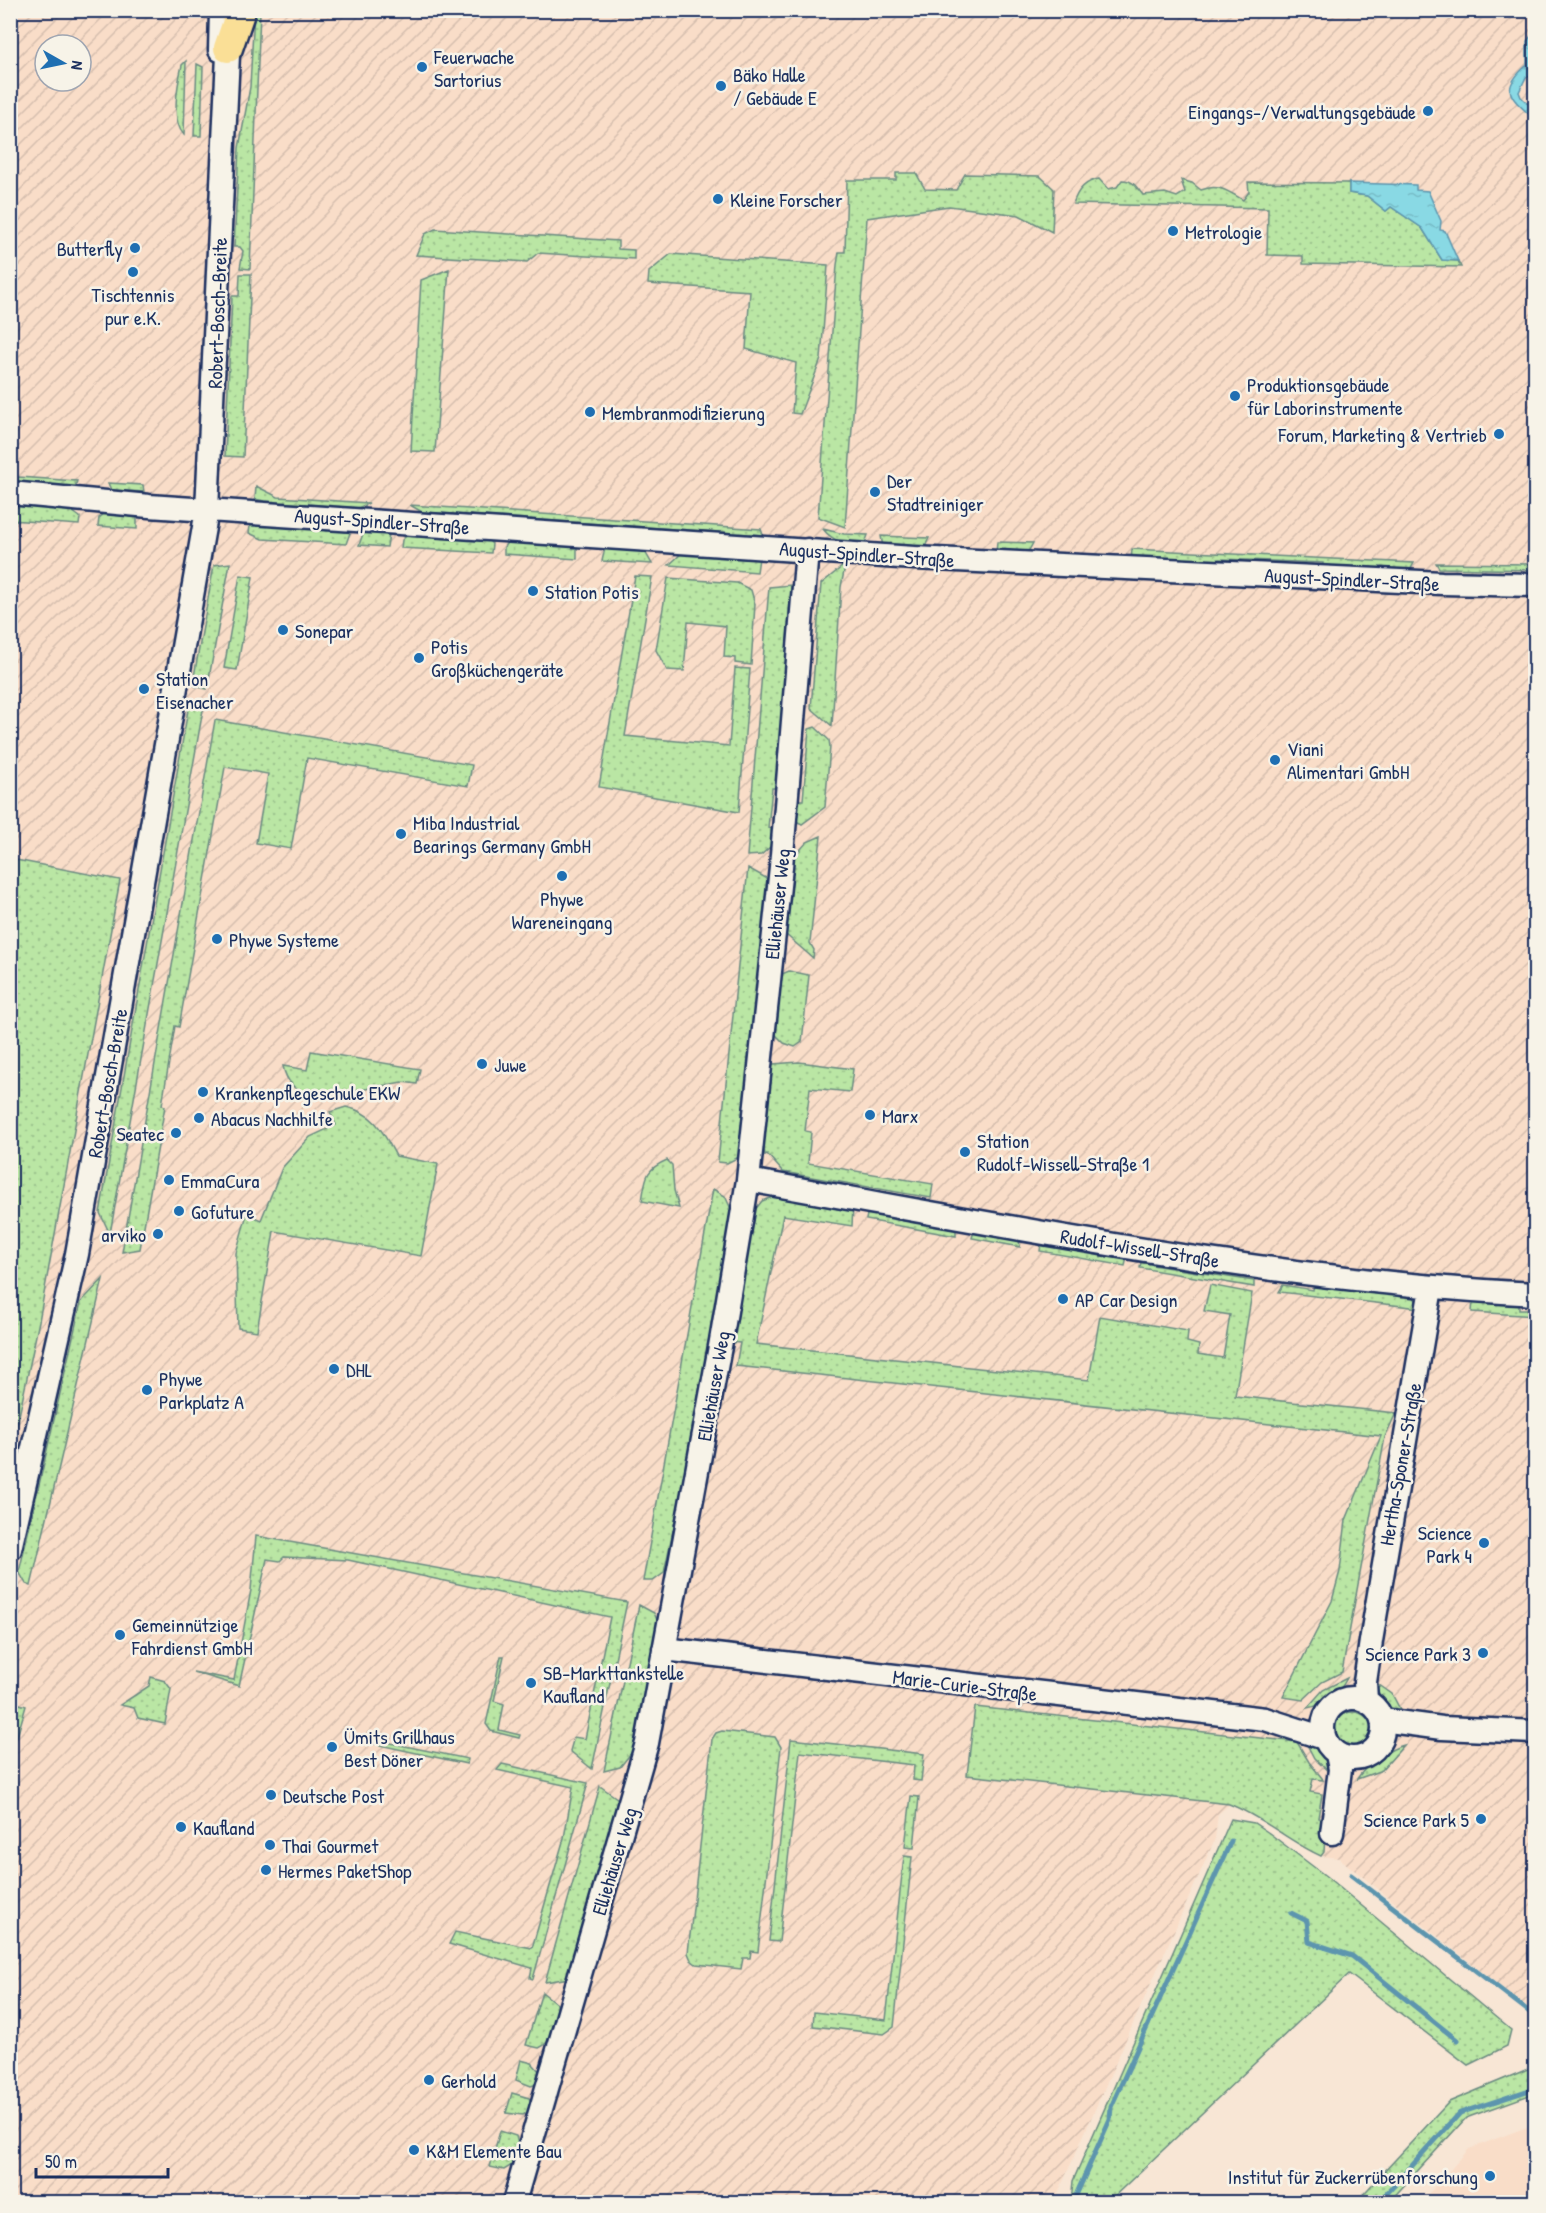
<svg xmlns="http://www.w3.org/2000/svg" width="1546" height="2213" font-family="'Patrick Hand',sans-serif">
<defs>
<pattern id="industrial-furrows" width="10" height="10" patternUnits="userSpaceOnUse" patternTransform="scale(1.5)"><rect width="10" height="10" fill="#f9ddc8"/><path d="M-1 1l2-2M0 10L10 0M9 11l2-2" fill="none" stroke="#d5beae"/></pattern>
<pattern id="grass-dots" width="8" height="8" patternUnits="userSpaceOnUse" patternTransform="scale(1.5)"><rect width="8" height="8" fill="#bae6a4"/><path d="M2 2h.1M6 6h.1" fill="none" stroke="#9fc690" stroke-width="1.8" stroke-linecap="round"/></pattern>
<pattern id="water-ripples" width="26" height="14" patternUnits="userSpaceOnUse" patternTransform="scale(1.5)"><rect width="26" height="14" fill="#89d9e4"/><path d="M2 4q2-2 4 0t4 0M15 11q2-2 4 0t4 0" fill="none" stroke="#76bbc6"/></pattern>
</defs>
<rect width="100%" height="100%" fill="#f8e6d5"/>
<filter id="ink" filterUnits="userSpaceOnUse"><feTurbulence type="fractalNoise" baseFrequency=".0167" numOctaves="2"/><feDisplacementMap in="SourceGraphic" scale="12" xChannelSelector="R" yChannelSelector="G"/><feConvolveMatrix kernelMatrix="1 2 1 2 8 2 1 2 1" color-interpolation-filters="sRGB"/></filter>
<g filter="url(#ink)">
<!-- built -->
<path fill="#f9ddc8" d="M1535 2124V2202H1421L1469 2149Z"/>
<!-- industrial -->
<path fill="url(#industrial-furrows)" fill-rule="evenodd" d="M10 11H1535V2014L1339 1858 1321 1856 1307 1850 1252 1813 1230 1804 1218 1814 1215 1839 1054 2202H11ZM45 45H81V81H45Z"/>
<!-- grass -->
<path fill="url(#grass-dots)" stroke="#6a8a81" stroke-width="1.5" d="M254 11H260L250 269 240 268 243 251 240 247H234L239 148 250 87Z
M186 61 184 135C170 120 178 83 182 65Z
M197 64 203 67 201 136H194Z
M896 173H916L925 189 956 190 965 174 1040 176 1054 189 1052 232 1019 215 949 206 867 218 845 527 818 517 837 265 839 252H845L847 180H896Z
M1099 179 1108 189 1117 187 1122 180C1134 180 1136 187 1143 195L1165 193 1177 197 1185 192 1181 180 1192 183 1201 190C1218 183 1228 191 1243 200L1249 192 1248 182 1349 183V193L1367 196 1386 211 1391 207 1422 228 1442 260 1458 261 1461 267 1303 264V256L1267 255 1268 208 1073 204C1077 191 1085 181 1099 179Z
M435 229 618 241V249L634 250V259L538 253 527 262 416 255 425 234Z
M671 254 828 265 821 359 800 414 792 413 796 363 746 349 750 291 648 284 649 272Z
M449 269 435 452 411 451 421 280Z
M240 274H251L243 457 225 456 232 296H239Z
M18 477 77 481 75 488 18 484Z
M108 483 143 485 144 492 111 490Z
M256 486 278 497 369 503 358 508 264 501 255 499Z
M10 503 66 507 80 517 79 525 11 520Z
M410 505 761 529 763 535 422 512Z
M104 514 137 517V529L98 526 99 518Z
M257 524 351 530 346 544 262 539 249 533 250 526Z
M823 529 844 534 868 535 864 546C847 544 834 543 823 529Z
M364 531 389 534 387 547 359 545Z
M408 534 488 540 492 544 491 553 401 548 402 540Z
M881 536 929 538 924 549 883 547Z
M508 541 577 546V559L504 554V547Z
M997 542 1033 543 1027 554 996 553Z
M605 548 644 550 652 564 602 561Z
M1132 549 1414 563 1408 574 1323 570V563L1219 559 1218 565 1131 560Z
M682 553 759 558 757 572 669 565Z
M230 563 207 689 195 686 193 682 214 565Z
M1436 563 1535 564V576H1533V570L1439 568Z
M843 566H845L841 587 832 726 811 708 821 584Z
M240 575 253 577 237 670 224 668Z
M635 576 652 577 625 736 729 746 735 668 750 669 739 812 599 787Z
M668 578 737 583 751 590 755 604 751 665 735 663V658L724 657 726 626 688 622 684 671 667 670 656 650Z
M791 585 777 788H772L768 828 774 829 770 847 761 855 747 856 769 587Z
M193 702 204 704 110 1234 100 1213 189 704Z
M215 720 472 765 468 786 307 758 291 849 256 843 268 774 225 767 179 1027 175 1026 162 1105 165 1106 140 1249 122 1252Z
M815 727 829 740 830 747 825 807 802 824 794 820 796 800H803L809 729Z
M821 836 810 943 814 950 813 958 785 934 792 859 807 842Z
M11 859 120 880 39 1321 11 1454Z
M748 868 766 878 770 887 741 1156 727 1163 718 1162Z
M789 971 809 975 802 1042 795 1047 784 1043 775 1034 782 974Z
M311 1051 420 1069 417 1084 402 1082 313 1099C298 1093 286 1082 283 1066L307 1070Z
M799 1062 853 1069 850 1092 810 1088 805 1131 811 1132 808 1163 933 1184 931 1198 783 1172 767 1154 765 1155 763 1143 773 1064Z
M346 1107C375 1113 383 1132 396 1156L438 1164 421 1256 274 1231 257 1331 238 1328 236 1253 247 1214 261 1220 282 1168 310 1137 336 1125 330 1112Z
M667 1160 672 1165 674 1190 679 1208 642 1201C646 1178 644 1170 667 1160Z
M713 1189 725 1196 732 1211 681 1493 664 1573 653 1581H643Z
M778 1195 853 1206 852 1226 783 1215 756 1344 1089 1380 1100 1316 1188 1331 1187 1342 1199 1345 1198 1354 1223 1358 1230 1315 1204 1311 1210 1285 1252 1293 1235 1396 1396 1413 1385 1437 1342 1672 1322 1682 1303 1700 1283 1697 1332 1601 1340 1571 1346 1520 1381 1436 736 1366 740 1343 729 1342 754 1211 762 1201Z
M867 1214 956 1230V1236L866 1220Z
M975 1227 1019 1238 1020 1247 972 1238Z
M1042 1238 1128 1254 1125 1266 1040 1251Z
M1142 1256 1154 1258 1153 1265 1254 1281V1287L1140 1268Z
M103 1279 31 1586 26 1584 19 1572 81 1302Z
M1314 1284 1405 1294 1414 1297 1420 1308 1279 1292 1283 1285 1313 1290Z
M1473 1300 1519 1303V1310H1535V1316L1472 1312Z
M256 1536 627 1602 592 1769 570 1751 574 1737 585 1739 610 1617 348 1560 284 1557 280 1561 267 1559 239 1686 193 1672 234 1680 251 1590Z
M639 1605 654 1613 658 1622 636 1747 620 1767 604 1771Z
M501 1656H504L494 1701 504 1704 499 1730 520 1735 519 1738 491 1731 486 1724Z
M151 1677 165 1681 171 1689 165 1724 138 1718 134 1708 120 1705 149 1686Z
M1347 1678C1339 1694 1324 1706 1307 1708L1323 1690Z
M1375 1682 1392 1694 1404 1717C1388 1712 1379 1698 1375 1682Z
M13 1702 26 1706 11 1757 10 1711Z
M975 1707 1297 1742 1309 1762 1322 1778 1323 1780 1313 1779 1310 1792 1322 1794 1318 1818 1326 1820 1324 1852 1321 1856C1289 1842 1263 1817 1229 1804L967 1775Z
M1334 1731a19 19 0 1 1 38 0a19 19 0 1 1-38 0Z
M722 1731 775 1737 781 1747 758 1952 751 1951 750 1958H743L741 1969 696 1964 691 1960 688 1953 712 1739 716 1733Z
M1303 1737C1320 1746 1327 1755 1331 1774L1314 1758Z
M791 1739 924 1754 921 1781 913 1780 914 1765 800 1752 779 1942 769 1941Z
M376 1740 468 1759 467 1764 375 1744Z
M1404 1745 1382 1770 1357 1779C1364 1767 1390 1748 1404 1745Z
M502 1764 588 1783 533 1979 530 1978 532 1968 449 1944 455 1932 532 1948 564 1838 573 1787 497 1770Z
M600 1786 621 1801 569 1978 545 1982Z
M911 1796 919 1797 914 1848 905 1847Z
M1231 1819 1254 1823 1269 1833 1327 1877 1511 2030 1507 2046 1468 2065 1349 1974 1108 2202H1071L1073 2181Z
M904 1856 912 1857 894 2027 884 2034 813 2026 814 2012 886 2020Z
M542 1992 557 2004C558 2018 554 2042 539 2048L526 2045Z
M521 2060 532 2063 540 2072 537 2084 531 2086 516 2080Z
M1535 2066V2093L1466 2118 1389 2202H1356L1449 2102Z
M512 2093 529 2098 531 2102 528 2112 523 2115 506 2113Z
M500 2131 516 2136 518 2144 512 2165 504 2170 490 2167Z"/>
<!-- water -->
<path fill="url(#water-ripples)" stroke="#5d95ae" stroke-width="1.5" d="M1531 36H1535V76L1526 77 1519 92 1521 97 1534 109V119C1511 97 1498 91 1527 65V41Z
M1349 183 1416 185V190L1428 191 1441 221 1440 230 1445 231 1458 261 1442 260 1422 228 1391 207 1386 211 1367 196 1349 193Z"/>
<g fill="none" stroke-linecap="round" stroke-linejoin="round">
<!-- stream -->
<path stroke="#5d95ae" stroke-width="5" d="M1351 1875 1536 2017
M1291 1913 1307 1921 1309 1942 1352 1956 1457 2040
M1073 2202 1110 2119 1111 2107 1231 1841
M1379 2202 1460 2113 1536 2088"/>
<!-- minor casing -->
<g stroke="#1b2f5e" stroke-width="27">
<path id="minor" d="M220 50 221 10
M10 493 149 506 914 558 1442 583 1536 585
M748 1180C1009 1226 1270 1281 1536 1294
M10 1549 77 1254 207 510 229 33
M664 1649 1265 1719 1324 1738
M1323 1728a30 30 0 1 1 60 0a30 30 0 1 1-60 0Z
M1366 1701 1365 1682 1371 1641 1431 1288
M1382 1720 1442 1728 1536 1732
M1332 1833 1340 1769 1337 1754
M514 2202 647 1743 721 1341 748 1180 781 867 807 550"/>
</g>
<!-- major casing -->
<g stroke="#1b2f5e" stroke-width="33">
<path id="major" d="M228 48 241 10"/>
</g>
<!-- minor -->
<use href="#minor" stroke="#f7f3e8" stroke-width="22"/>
<!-- major -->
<use href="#major" stroke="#fadf96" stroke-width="28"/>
</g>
</g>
<!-- markers -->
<g fill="#1f6fb2" stroke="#f7f3e8" stroke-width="2">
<circle cx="422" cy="67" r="6"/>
<circle cx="721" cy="86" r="6"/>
<circle cx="1428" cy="111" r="6"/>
<circle cx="718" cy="199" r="6"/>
<circle cx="1173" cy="231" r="6"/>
<circle cx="135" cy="248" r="6"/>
<circle cx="133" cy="272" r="6"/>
<circle cx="1235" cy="396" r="6"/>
<circle cx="590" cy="412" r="6"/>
<circle cx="1499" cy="434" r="6"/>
<circle cx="875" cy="492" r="6"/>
<circle cx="533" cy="591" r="6"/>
<circle cx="283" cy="630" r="6"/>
<circle cx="419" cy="658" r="6"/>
<circle cx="144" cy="689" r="6"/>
<circle cx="1275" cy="760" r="6"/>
<circle cx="401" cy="834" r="6"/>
<circle cx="562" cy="876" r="6"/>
<circle cx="217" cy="939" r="6"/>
<circle cx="482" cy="1064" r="6"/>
<circle cx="203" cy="1092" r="6"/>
<circle cx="870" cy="1115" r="6"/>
<circle cx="199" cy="1118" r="6"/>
<circle cx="176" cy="1133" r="6"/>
<circle cx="965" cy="1152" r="6"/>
<circle cx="169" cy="1180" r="6"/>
<circle cx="179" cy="1211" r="6"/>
<circle cx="158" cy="1234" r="6"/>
<circle cx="1063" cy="1299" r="6"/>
<circle cx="334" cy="1369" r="6"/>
<circle cx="147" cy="1390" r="6"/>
<circle cx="1484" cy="1543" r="6"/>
<circle cx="120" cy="1635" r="6"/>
<circle cx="1483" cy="1653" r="6"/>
<circle cx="531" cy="1683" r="6"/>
<circle cx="332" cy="1747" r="6"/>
<circle cx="271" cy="1795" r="6"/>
<circle cx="1481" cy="1819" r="6"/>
<circle cx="181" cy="1827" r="6"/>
<circle cx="270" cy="1845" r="6"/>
<circle cx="266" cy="1870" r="6"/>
<circle cx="429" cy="2080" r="6"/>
<circle cx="414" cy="2150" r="6"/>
<circle cx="1490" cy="2176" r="6"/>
</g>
<g text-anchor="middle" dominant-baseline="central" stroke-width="5" stroke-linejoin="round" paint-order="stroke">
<!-- poi labels -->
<g font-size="20" fill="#1b2f5e" stroke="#f7f3e8" text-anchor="start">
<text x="434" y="56">Feuerwache<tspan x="434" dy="23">Sartorius</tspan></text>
<text x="733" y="74">Bäko Halle<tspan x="733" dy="23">/ Gebäude E</tspan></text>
<text x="1416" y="111" text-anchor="end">Eingangs-/Verwaltungsgebäude</text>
<text x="730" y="199">Kleine Forscher</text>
<text x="1185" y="231">Metrologie</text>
<text x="123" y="248" text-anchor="end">Butterfly</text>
<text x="133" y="294" text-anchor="middle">Tischtennis<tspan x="133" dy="23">pur e.K.</tspan></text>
<text x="1247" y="384">Produktionsgebäude<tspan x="1247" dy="23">für Laborinstrumente</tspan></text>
<text x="602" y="412">Membranmodifizierung</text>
<text x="1487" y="434" text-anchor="end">Forum, Marketing &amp; Vertrieb</text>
<text x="887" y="480">Der<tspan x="887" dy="23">Stadtreiniger</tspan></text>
<text x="545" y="591">Station Potis</text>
<text x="295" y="630">Sonepar</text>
<text x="431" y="646">Potis<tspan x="431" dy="23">Großküchengeräte</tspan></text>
<text x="156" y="678">Station<tspan x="156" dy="23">Eisenacher</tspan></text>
<text x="1287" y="748">Viani<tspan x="1287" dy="23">Alimentari GmbH</tspan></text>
<text x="413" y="822">Miba Industrial<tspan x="413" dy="23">Bearings Germany GmbH</tspan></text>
<text x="562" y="898" text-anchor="middle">Phywe<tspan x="562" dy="23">Wareneingang</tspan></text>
<text x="229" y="939">Phywe Systeme</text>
<text x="494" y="1064">Juwe</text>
<text x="215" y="1092">Krankenpflegeschule EKW</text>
<text x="882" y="1115">Marx</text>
<text x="211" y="1118">Abacus Nachhilfe</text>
<text x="164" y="1133" text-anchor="end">Seatec</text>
<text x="977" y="1140">Station<tspan x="977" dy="23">Rudolf-Wissell-Straße 1</tspan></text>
<text x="181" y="1180">EmmaCura</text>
<text x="191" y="1211">Gofuture</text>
<text x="146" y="1234" text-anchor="end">arviko</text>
<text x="1075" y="1299">AP Car Design</text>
<text x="346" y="1369">DHL</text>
<text x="159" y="1378">Phywe<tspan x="159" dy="23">Parkplatz A</tspan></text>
<text x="1472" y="1532" text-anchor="end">Science<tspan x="1472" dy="23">Park 4</tspan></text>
<text x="132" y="1624">Gemeinnützige<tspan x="132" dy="23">Fahrdienst GmbH</tspan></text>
<text x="1471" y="1653" text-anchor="end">Science Park 3</text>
<text x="543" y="1672">SB-Markttankstelle<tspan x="543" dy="23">Kaufland</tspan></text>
<text x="344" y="1736">Ümits Grillhaus<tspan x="344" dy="23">Best Döner</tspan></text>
<text x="283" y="1795">Deutsche Post</text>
<text x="1469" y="1819" text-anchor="end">Science Park 5</text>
<text x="193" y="1827">Kaufland</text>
<text x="282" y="1845">Thai Gourmet</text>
<text x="278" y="1870">Hermes PaketShop</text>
<text x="441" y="2080">Gerhold</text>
<text x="426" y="2150">K&amp;M Elemente Bau</text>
<text x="1478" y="2176" text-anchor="end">Institut für Zuckerrübenforschung</text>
</g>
<!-- street labels -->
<g font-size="20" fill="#1b2f5e" stroke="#f7f3e8">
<text transform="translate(217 313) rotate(-88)">Robert-Bosch-Breite</text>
<text transform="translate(382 521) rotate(4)">August-Spindler-Straße</text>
<text transform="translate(867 554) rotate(4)">August-Spindler-Straße</text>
<text transform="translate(1352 579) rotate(3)">August-Spindler-Straße</text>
<text transform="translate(777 904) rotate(-84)">Elliehäuser Weg</text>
<text transform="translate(107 1083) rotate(-80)">Robert-Bosch-Breite</text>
<text transform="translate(1140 1248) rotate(9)">Rudolf-Wissell-Straße</text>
<text transform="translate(713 1386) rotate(-80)">Elliehäuser Weg</text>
<text transform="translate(1400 1464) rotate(-80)">Hertha-Sponer-Straße</text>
<text transform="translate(965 1685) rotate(7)">Marie-Curie-Straße</text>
<text transform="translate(614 1861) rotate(-73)">Elliehäuser Weg</text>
</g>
</g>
<!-- margin -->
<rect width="1546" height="2213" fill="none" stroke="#f7f3e8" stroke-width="36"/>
<rect x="18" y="18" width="1510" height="2177" fill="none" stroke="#1b2f5e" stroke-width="2" filter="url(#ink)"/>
<!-- north arrow -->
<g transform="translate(63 63) rotate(99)"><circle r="28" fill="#f7f3e8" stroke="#9fa5b1" stroke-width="1.5"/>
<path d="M0-4.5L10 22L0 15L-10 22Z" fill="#1f6fb2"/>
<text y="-9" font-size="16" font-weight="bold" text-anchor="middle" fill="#1b2f5e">N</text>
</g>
<!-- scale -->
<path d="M36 2168v9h132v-9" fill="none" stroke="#1b2f5e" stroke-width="3"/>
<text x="45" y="2168" font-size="18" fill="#1b2f5e" stroke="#f7f3e8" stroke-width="4.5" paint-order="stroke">50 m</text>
</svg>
